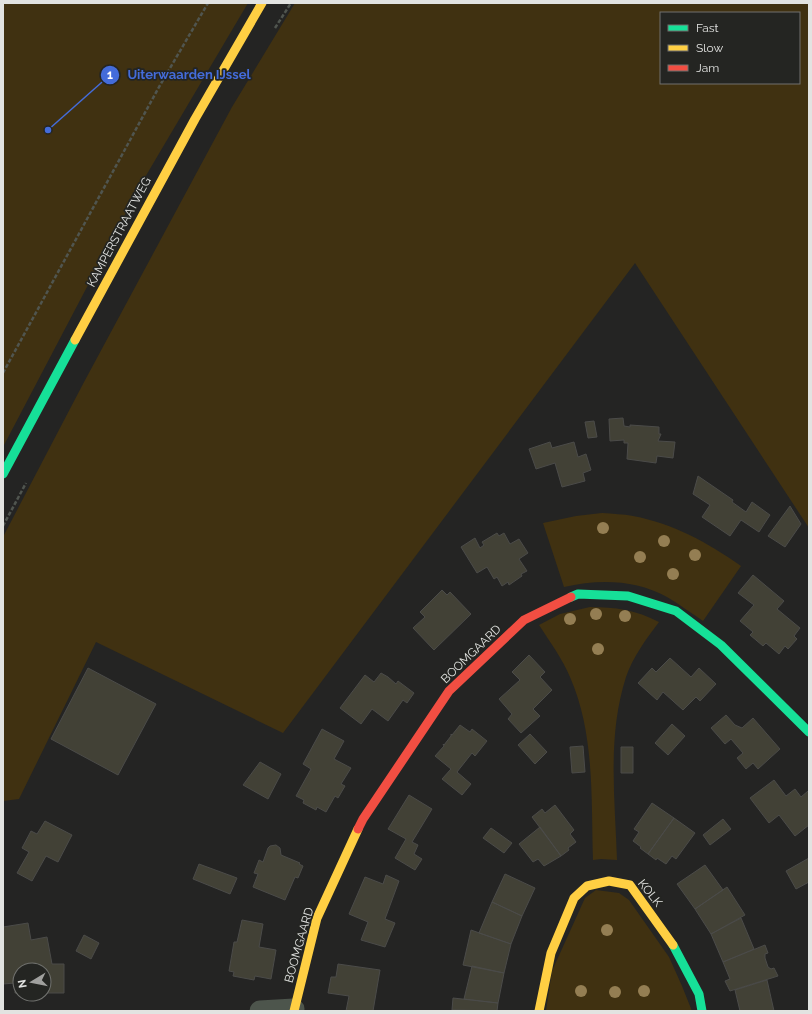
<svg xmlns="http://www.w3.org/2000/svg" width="812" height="1014" font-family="Raleway,sans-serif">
<rect width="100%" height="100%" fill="#242423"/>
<!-- green -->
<path fill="#403111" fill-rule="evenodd" d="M3 3H248L141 184 3 447Z
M295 3H809V528L635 263 283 733 96 642 19 799 3 801V537L83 384 232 107ZM661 13H799V83H661Z
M602 513C613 514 623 514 633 516 674 524 707 542 741 566L703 621C691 613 679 604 667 597 635 579 598 579 564 587L543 523 576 516Z
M590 607C615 607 636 610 659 622 646 639 633 657 626 677 607 736 615 799 617 860L601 859 593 860C591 799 595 734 570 677 562 658 550 642 539 625L560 614Z
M596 890 619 893 629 900 669 957 682 986 692 1011H546L552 971 585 898Z"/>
<!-- building -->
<path fill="#424136" stroke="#4b4b49" d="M623 418 624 426 630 427V425L659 427V434H661L658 441 675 442 673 458 657 456 656 463 627 459 628 443H624V440L610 441 609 419Z
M594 421 597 437 588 438 585 422Z
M550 442 552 448 574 442 578 457 586 454 591 470 583 473 585 481 562 487 555 463 536 469 529 449Z
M698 476 733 500 732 502 746 512 752 502 770 515 759 532 741 520 730 536 702 517 710 505 693 494Z
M790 506 801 524 785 547 768 536Z
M497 533 499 536 504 533 510 544 519 539 528 553 519 559 527 571 521 574 522 576 509 585 508 582 502 586 497 577 494 579 487 567 477 573 461 547 475 538 480 548 484 545 482 542Z
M753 575 784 601 777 609 800 628 794 636 797 639 788 649 785 646 779 654 766 643 763 646 750 635 753 632 740 621 754 605 738 593Z
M442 590 447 595 450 592 471 614 434 650 413 628 425 617 420 612Z
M529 655 545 672 540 677 552 690 533 709 540 716 521 733 508 719 512 714 499 699 520 680 512 672Z
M670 658 691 677 699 668 716 684 700 701 696 697 683 710 663 692 657 700 638 683 652 668 656 672Z
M88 668 156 704 118 775 51 739Z
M381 673 388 677 396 684 398 681 414 693 407 703 403 700 388 721 372 709 361 724 340 708 365 675 374 682Z
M726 715 735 725 742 728 753 718 780 749 758 769 753 763 746 769 737 758 743 753 731 739 725 744 711 728Z
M672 724 685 736 668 755 655 743Z
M460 725 470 732 472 729 487 741 475 756 472 753 457 772 471 784 462 795 442 779 451 769 435 756 444 746 443 744 444 745 451 736V734L452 735Z
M322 729 344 741 334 759 351 768 341 784 345 786 338 798 335 796 326 812 317 807 316 810 303 803 304 800 296 796 311 769 303 764Z
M530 734 547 752 535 764 518 745Z
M583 746 585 772 572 773 570 747Z
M621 747H633V773H621Z
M260 762 281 774 268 799 243 785Z
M774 780 786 796 795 789 801 797 808 791 809 793V825L795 836 779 815 769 823 750 798Z
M409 795 432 809 412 842 418 845 414 854 422 859 415 870 395 858 406 839 388 829Z
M652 803 674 818 648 854 640 848 641 847 633 841 639 832 634 829Z
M555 805 574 830 570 834 576 842 568 848 569 850 561 856 532 817 542 809 545 813Z
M674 818 695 833 676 859 672 856 666 864 657 858 656 860 648 854Z
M723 819 731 829 710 845 703 835Z
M45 821 72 835 58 862 46 856 32 881 17 873 29 852 22 848 31 831 37 834Z
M540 827 561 856 544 866 538 859 533 862 519 844Z
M491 828 512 843 504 853 483 838Z
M276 845 280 848 281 855 300 863 299 864 303 866 298 878 295 877 285 900 253 887 258 874 254 873 259 860 263 862 268 848 270 846Z
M809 858V882L796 889 786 871Z
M199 864 237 878 230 894 193 879Z
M705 865 723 890 695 909 677 884Z
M505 874 535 888 522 916 492 902Z
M386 875 399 881 385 919 395 923 385 947 361 940 368 922 349 914 365 877 383 884Z
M727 887 745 915 711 934 695 909Z
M492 902 522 916 511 944 479 933Z
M741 918 754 949 723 962 711 934Z
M242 920 263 924 259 947 276 950 271 979 255 976 254 980 233 976 234 972 229 971 234 942H237Z
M28 923 31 940 47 937 52 964H64V993H44V970H20V993H15V983L3 984V927Z
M471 930 511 944 504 973 463 965Z
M84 935 99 943 91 959 76 951Z
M765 945 768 953 765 954V958L768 967 771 969 774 968 778 976 730 991 725 981 730 979 723 962Z
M338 964 380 970 373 1011H346L349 996 328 993 331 977H336Z
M472 966 504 973 498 1003 464 999Z
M767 980 774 1011H740L735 990Z
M453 998 498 1003 497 1011 452 1010Z"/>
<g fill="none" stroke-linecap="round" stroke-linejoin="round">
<!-- path -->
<path stroke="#50554f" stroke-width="2.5" stroke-dasharray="4 2" stroke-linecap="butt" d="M275 28 291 3
M3 373 159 87 208 3
M3 526 26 483"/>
<!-- street -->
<path stroke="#4d554c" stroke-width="21" d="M260 1011 294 1009"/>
<!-- fast -->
<path stroke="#16e098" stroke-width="9" d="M3 474 75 340
M571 597 578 594 628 596 676 611 721 645 809 732
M673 945 699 994 702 1011"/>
<!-- slow -->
<path stroke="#ffcf43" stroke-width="9" d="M75 340 195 119 262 3
M294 1011 317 918 358 829
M539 1011 551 953 574 898 587 886 609 881 630 885 673 945"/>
<!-- jam -->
<path stroke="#f24e42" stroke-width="9" d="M358 829 363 819 449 691 524 620 571 597"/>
</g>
<!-- trees -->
<g fill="#947e53">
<circle cx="603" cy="528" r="6"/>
<circle cx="664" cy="541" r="6"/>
<circle cx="695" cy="555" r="6"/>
<circle cx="640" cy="557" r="6"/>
<circle cx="673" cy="574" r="6"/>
<circle cx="596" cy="614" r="6"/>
<circle cx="625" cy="616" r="6"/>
<circle cx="570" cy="619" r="6"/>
<circle cx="598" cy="649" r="6"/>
<circle cx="607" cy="930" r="6"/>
<circle cx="581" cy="991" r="6"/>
<circle cx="644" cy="991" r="6"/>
<circle cx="615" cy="992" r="6"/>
</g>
<g text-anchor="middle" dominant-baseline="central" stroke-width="3.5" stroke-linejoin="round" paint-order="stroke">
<!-- street labels -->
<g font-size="12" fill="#e2e3e1" stroke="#242522">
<text transform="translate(119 232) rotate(-62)">KAMPERSTRAATWEG</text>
<text transform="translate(471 654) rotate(-44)">BOOMGAARD</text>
<text transform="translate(650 893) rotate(51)">KOLK</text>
<text transform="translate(299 945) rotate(-74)">BOOMGAARD</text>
</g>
</g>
<!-- callouts -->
<path fill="none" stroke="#446cda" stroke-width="1.5" d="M48 130L110 75"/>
<g fill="#446cda" stroke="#242522" stroke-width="1.5">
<circle cx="48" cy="130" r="4"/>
<circle cx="110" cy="75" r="10"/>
</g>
<g font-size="12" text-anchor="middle" font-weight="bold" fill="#fff">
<text x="110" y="79">1</text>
</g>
<g font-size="13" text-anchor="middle" font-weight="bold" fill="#446cda" stroke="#242522" stroke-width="3.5" stroke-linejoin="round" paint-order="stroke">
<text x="189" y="79">Uiterwaarden IJssel</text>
</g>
<!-- border -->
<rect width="812" height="1014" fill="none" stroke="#e2e3e1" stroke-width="8"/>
<!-- legend -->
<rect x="660" y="12" width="140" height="72" fill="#242522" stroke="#70716e"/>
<rect x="668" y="25" width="20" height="6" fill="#16e098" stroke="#70716e"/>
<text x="696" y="32" font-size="12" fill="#e2e3e1">Fast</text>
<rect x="668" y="45" width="20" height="6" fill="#ffcf43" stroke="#70716e"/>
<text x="696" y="52" font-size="12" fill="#e2e3e1">Slow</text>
<rect x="668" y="65" width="20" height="6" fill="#f24e42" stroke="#70716e"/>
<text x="696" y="72" font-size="12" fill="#e2e3e1">Jam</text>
<!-- north arrow -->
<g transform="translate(32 982) rotate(260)"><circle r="19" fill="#242522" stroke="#70716e"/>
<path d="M0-3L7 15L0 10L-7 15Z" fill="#a0a09e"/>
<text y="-6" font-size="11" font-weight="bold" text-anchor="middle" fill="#e2e3e1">N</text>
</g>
</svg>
